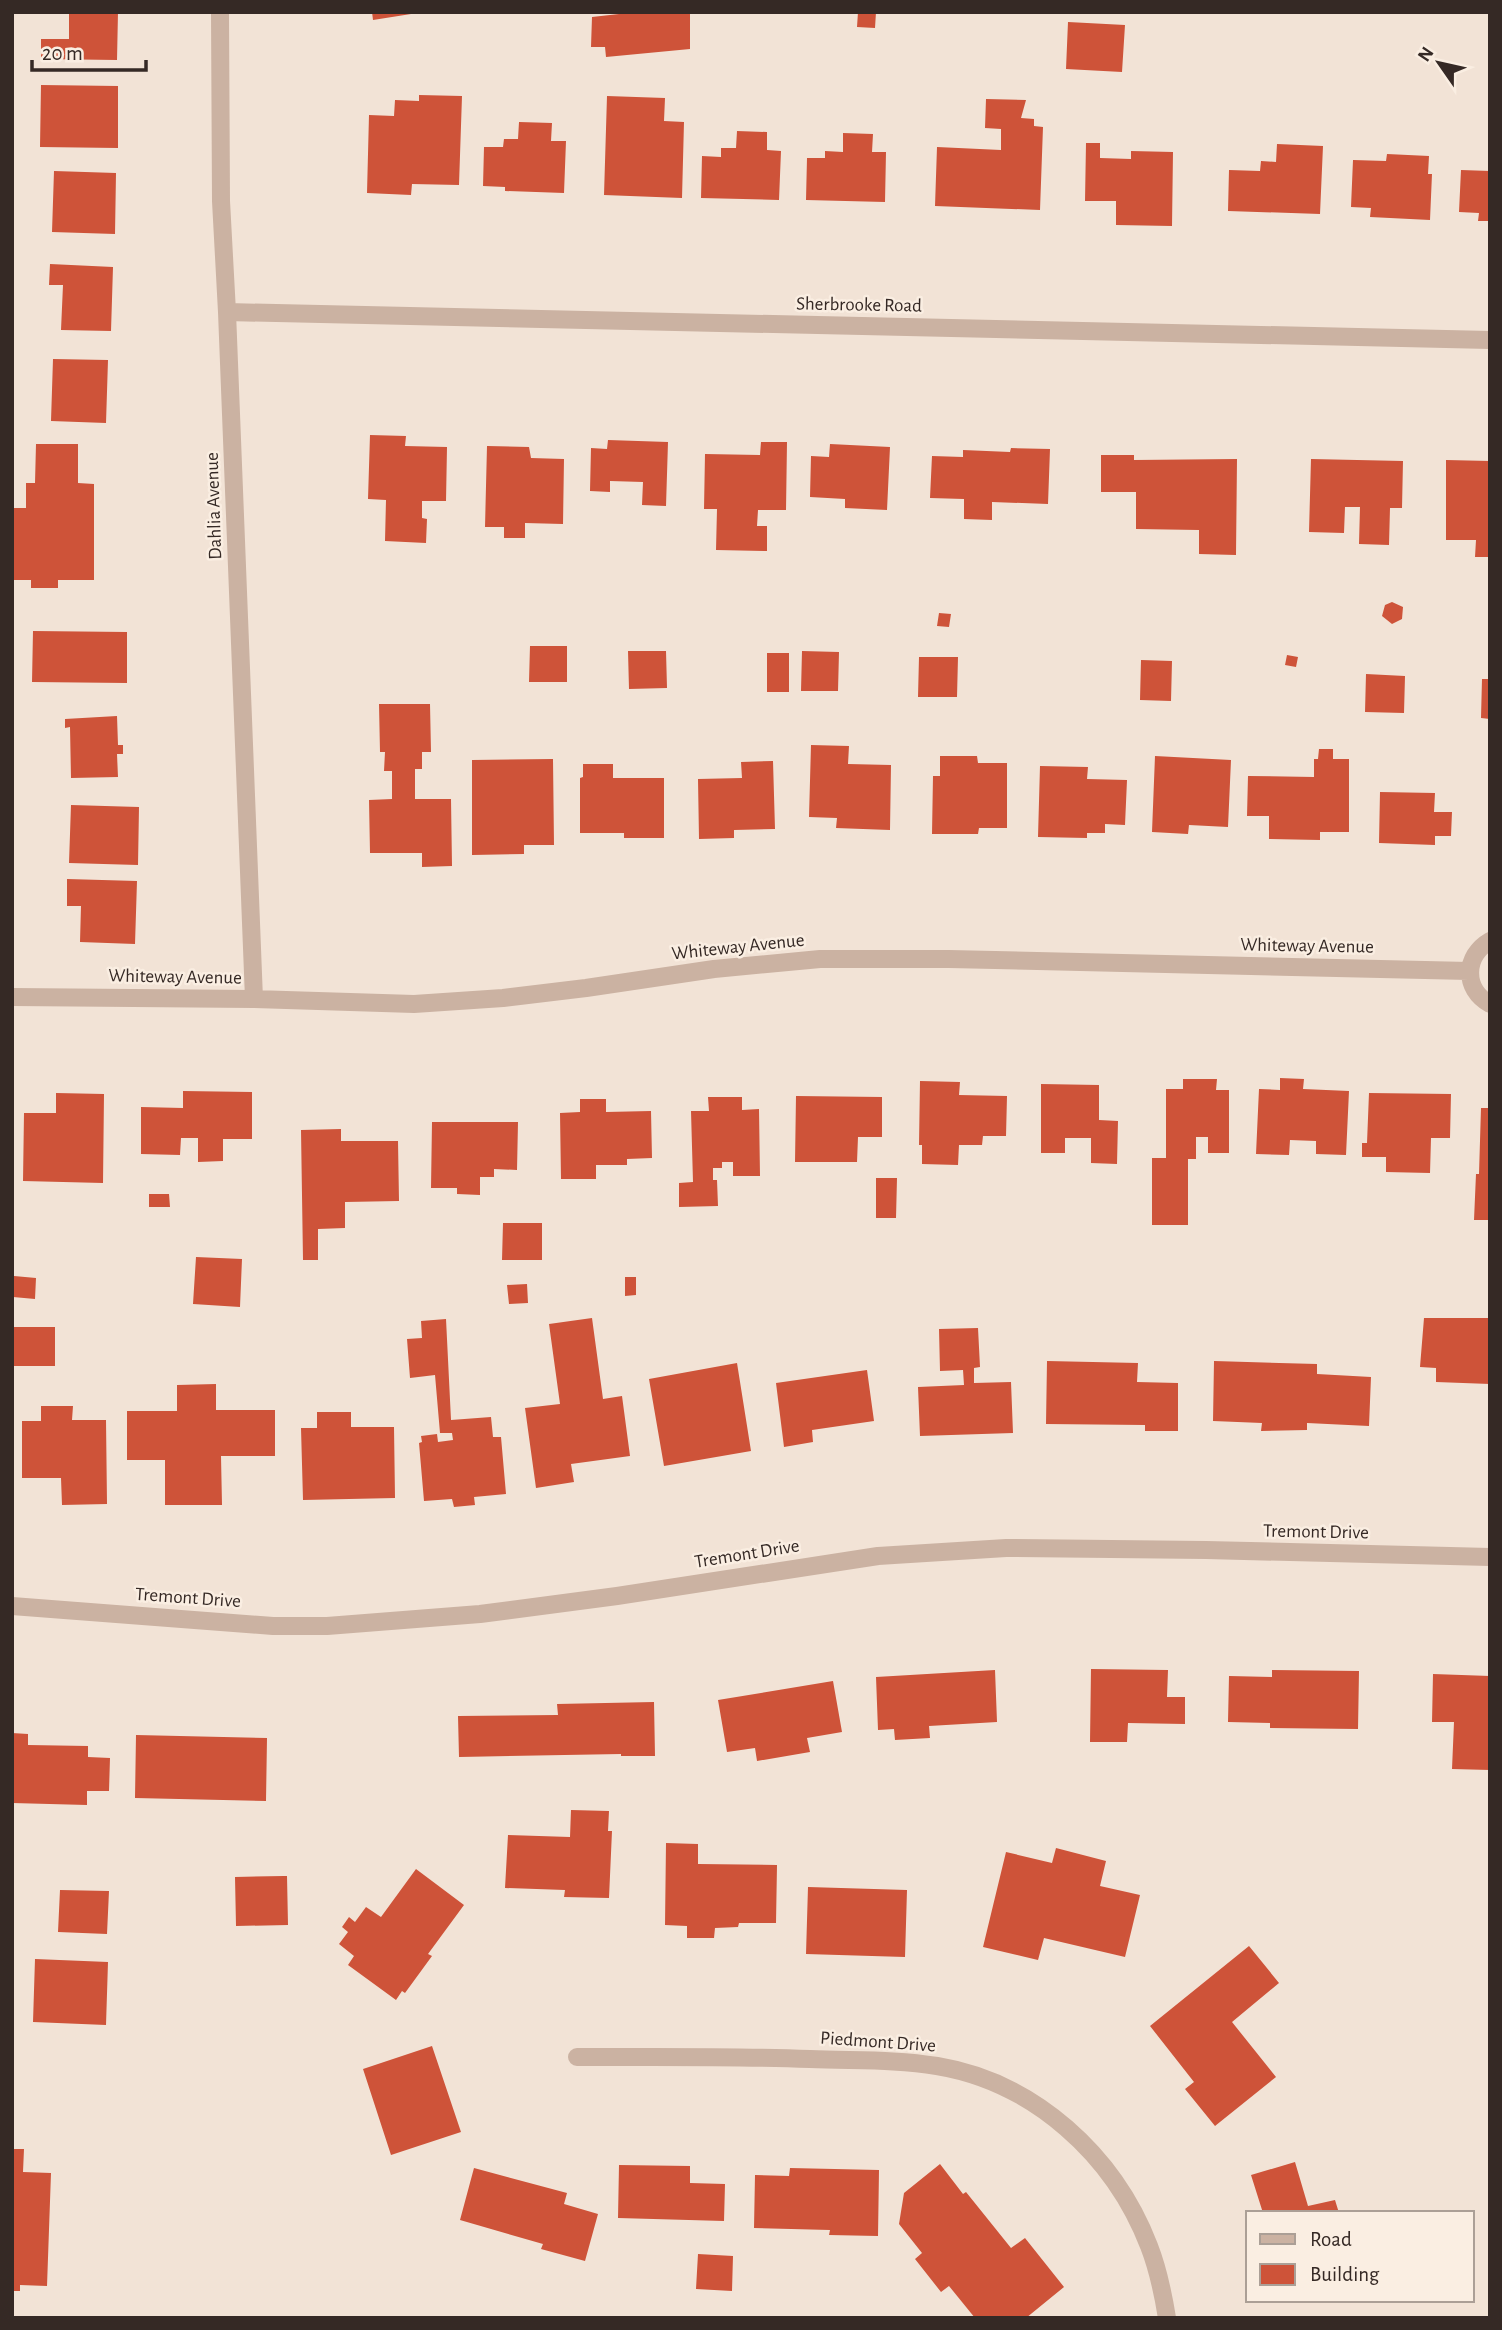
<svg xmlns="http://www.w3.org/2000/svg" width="1502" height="2330" font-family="'Alegreya Sans',sans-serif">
<rect width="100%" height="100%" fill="#f2e3d6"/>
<!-- building -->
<path fill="#ce5339" d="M69 12H118L117 60 41 59V39H69Z
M372 12H411V14L373 20Z
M637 12H690V49L606 57 605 47H591L592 17Z
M858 12H876L875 28 857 27Z
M1068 22 1125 25 1122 72 1066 69Z
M41 85 118 86V148L40 147Z
M419 95 462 96 459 185 412 184 411 195 367 193 369 115 394 116 395 100 419 101Z
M607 96 665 98 664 121 684 122 682 198 604 195Z
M986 99 1026 100 1021 118 1034 119V126L1043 127 1040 210 935 206 937 147 1001 150V129L985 128Z
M519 122 552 123 551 141H566L564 193 505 191V187L483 186 484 147H503L504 139H518Z
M737 131 767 132V150L781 151 779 200 701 198 702 156 721 157V148H736Z
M843 133 873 134 872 152H886L885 202 806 200 807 158H825V151L843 152Z
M1086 143H1100V158L1131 159V151L1173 152 1172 226 1116 225V201H1085Z
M1277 144 1323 146 1320 214 1228 211 1229 170 1260 171 1261 161 1276 162Z
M1387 154 1429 156 1428 174H1432L1430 220 1370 217 1371 208 1351 207 1353 160 1386 161Z
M1461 170 1490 171V221H1478L1479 213 1459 212Z
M54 171 116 173 115 234 52 232Z
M50 264 113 267 111 331 61 330 63 285H49Z
M53 359 108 360 106 423 51 421Z
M370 435 406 436 405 446 447 447 446 501H422V518L427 519 426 543 385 541 386 500 368 499Z
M608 440 668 442 666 506 642 505 643 482 610 481V492L590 491 591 448 607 449Z
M761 442H787L786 510H758L757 526H767V551L716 550 717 509H704L705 454 760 455Z
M36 444H78V483L94 484V580H58V588H31V580H12V508H26V483H35Z
M830 444 890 447 887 510 845 508V499L810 497 811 456 829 457Z
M487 446 529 447 531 458 564 459 563 524 525 523V538H504V527H485Z
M1011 448 1050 449 1048 504 992 502V520L964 519V499L930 498 932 456 963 457V450L1010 452Z
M1101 455H1134V460L1237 459 1236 555 1199 554V530L1136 529V492H1101Z
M1311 459 1403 461 1402 508H1390L1389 545 1359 544 1360 507H1345L1344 533 1309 532Z
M1446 460 1490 461V557H1475L1476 540H1446Z
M1392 602 1403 607 1402 619 1392 624 1382 616 1385 605Z
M939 613 951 614 949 627 937 626Z
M33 631 127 632V683L32 682Z
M530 646H567V682H529Z
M628 651H666L667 688 629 689Z
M802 651 839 652 838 691H801Z
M767 653H789V692H767Z
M1287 655 1298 657 1296 667 1285 665Z
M919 657H958L957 697H918Z
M1141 660 1172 661 1171 701 1140 700Z
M1366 674 1405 676 1404 713 1365 712Z
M1482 679H1490V719L1481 718Z
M379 704H430L431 752H422V769H415V799H451L452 866 422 867V853H370L369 800 392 799V771H384L385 752H380Z
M117 716 118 745H123V754H117L118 777 71 778 70 727 65 728V719Z
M811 745 849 746 848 764 891 765 890 830 836 828 837 818 809 817Z
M1319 749H1333V759H1349V832H1320V840L1269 839V816H1247L1248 776 1314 777V759H1318Z
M940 756H977L978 763H1007V828H979L978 834H932L933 776H940Z
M1155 756 1231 760 1228 827 1189 825 1188 834 1152 832Z
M553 759 554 845H524V854L472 855V760Z
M773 761 775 829 734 830V838L699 839 698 779 742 778 741 762Z
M583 764H613V778H664V838H624V833H580V778L583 777Z
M1040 766 1088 767 1087 779 1127 780 1125 825 1105 824V833H1087V838L1038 837Z
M1380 792 1435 793 1434 812H1452L1451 836H1435V845L1379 843Z
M71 805 139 807 138 865 69 863Z
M67 879 137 881 135 944 80 942 81 906H67Z
M1280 1078 1304 1079 1303 1089 1349 1091 1346 1155 1316 1154V1141L1290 1140 1289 1155 1256 1154 1259 1089 1280 1090Z
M1183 1079H1217L1216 1090H1229V1153H1208V1137H1196V1159H1188V1225H1152V1158H1166V1089H1183Z
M920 1081 960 1082 959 1095 1007 1096 1006 1136H983L982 1145H959L958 1165 922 1164V1145H919Z
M1041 1084 1099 1085V1120L1118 1121 1117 1164 1091 1163V1138H1065V1153H1041Z
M183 1091 252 1092V1139H223V1161L198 1162V1138H181L180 1155 141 1154V1107L183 1108Z
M56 1093 104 1094 103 1183 23 1181 24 1113H56Z
M1369 1093 1451 1094 1450 1138H1431L1430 1173 1386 1172V1157H1362V1143H1367Z
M796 1096 882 1097V1137H858L857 1162H795Z
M708 1097H742V1110L759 1109 760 1176H733V1162H722V1168H713V1180H717L718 1206 679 1207V1183L693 1182 691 1111H709Z
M580 1099H606V1112L651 1111 652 1158 627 1159V1165H596V1179H561L560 1113 580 1112Z
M1481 1108H1490V1220H1474L1476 1174H1479Z
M432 1122H518L517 1170 494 1169V1177H480V1195L457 1194V1188H431Z
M341 1129V1141H398L399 1201 345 1202V1228L318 1229V1260H303L301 1130Z
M876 1178H897L896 1218H876Z
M149 1194H169L170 1207H149Z
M503 1223H542V1260H502Z
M196 1257 242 1259 240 1307 193 1304Z
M14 1276 36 1278 35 1299 13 1297Z
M625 1277H636V1295L625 1296Z
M527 1284 528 1303 509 1304 507 1285Z
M592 1318 603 1399 622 1396 630 1456 571 1464 574 1482 536 1488 525 1408 560 1404 549 1324Z
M1424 1318H1490V1384L1436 1382V1368L1420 1367Z
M446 1319 451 1420 491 1417 493 1437H501L506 1494 474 1497 475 1505 454 1507 452 1499 424 1501 419 1443 422 1442 421 1436 437 1434 438 1442 453 1440 452 1433H440L435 1375 410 1378 407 1339 422 1338 421 1321Z
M12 1327H55V1366H12Z
M978 1328 980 1367 974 1368V1383L1011 1382 1013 1433 920 1436 918 1387 964 1385 963 1370 940 1371 939 1329Z
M1047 1361 1138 1363 1137 1382 1178 1383V1431H1145V1425L1046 1424Z
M1214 1361 1317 1364V1374L1371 1377 1369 1426 1307 1423V1430L1261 1431 1262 1423 1213 1421Z
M737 1363 751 1451 664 1466 649 1379Z
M867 1370 874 1421 812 1430 813 1442 784 1447 776 1383Z
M216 1384V1410H275V1456H221L222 1505H165V1460H127V1411H177V1385Z
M41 1406H73L72 1420H106L107 1504 62 1505 61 1478H22V1421H41Z
M317 1412H351V1427H394L395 1498 303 1500 301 1428H317Z
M1091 1669 1168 1670 1167 1697H1185V1724L1128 1723 1127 1742H1090Z
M995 1670 997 1722 929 1726 930 1738 895 1740 894 1729 878 1730 876 1677Z
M1272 1670 1359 1671 1358 1729 1270 1728V1723L1228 1722 1229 1676 1272 1677Z
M1433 1674 1490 1676V1770L1452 1769 1454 1722H1432Z
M833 1681 842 1732 807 1738 810 1752 757 1761 755 1748 727 1752 718 1700Z
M654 1702 655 1756H621V1754L459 1757 458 1716 558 1715 557 1704Z
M12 1733 28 1734V1745L88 1746V1757L110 1758 109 1791H87V1805L12 1803Z
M136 1735 267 1738 266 1801 135 1798Z
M571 1810 609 1811 608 1831H612L609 1898 564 1897 565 1890 505 1888 508 1835 570 1837Z
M666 1843 698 1844V1864L777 1865 776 1923H739L738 1927 715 1928 714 1938H687V1926L665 1925Z
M1056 1848 1106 1861 1100 1886 1140 1895 1125 1957 1044 1938 1038 1960 983 1947 1006 1852 1052 1863Z
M416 1869 464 1905 428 1954 432 1956 405 1993 402 1991 396 2000 348 1965 354 1956 339 1944 348 1932 342 1927 349 1917 355 1922 366 1907 381 1917Z
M284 1876H287L288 1925 236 1926 235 1877Z
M808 1887 907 1890 905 1957 806 1954Z
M60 1890 109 1891 107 1934 58 1932Z
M1249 1946 1279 1983 1232 2022 1276 2077 1215 2126 1185 2089 1194 2082 1150 2026Z
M35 1959 108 1962 106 2025 33 2022Z
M432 2046 461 2132 391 2155 363 2069Z
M12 2149H24L23 2172 51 2173 47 2286 20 2285V2291H12Z
M1295 2162 1308 2206 1335 2200 1339 2213H1263L1251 2175Z
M940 2164 963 2194 966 2192 1011 2248 1025 2238 1064 2287 1026 2318H975L949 2286 941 2292 915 2259 922 2253 899 2224 904 2193Z
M619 2165 690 2166V2183L725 2184 724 2221 618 2218Z
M474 2168 567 2193 564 2204 598 2214 585 2261 541 2249 543 2244 460 2220Z
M790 2168 879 2170 878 2236 829 2235 830 2230 754 2228 755 2175 789 2176Z
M698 2254 733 2256 732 2291 696 2289Z"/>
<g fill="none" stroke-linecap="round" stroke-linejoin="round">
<!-- minor -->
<path stroke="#cbb2a2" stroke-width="18" d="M220 12 221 201 227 312 254 999
M227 312 1490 340
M1490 941C1464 956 1463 989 1490 1004
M12 997 254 999 414 1004 503 998 586 988 714 969 820 959H949L1469 971
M12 1606 273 1626H327L480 1614 617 1596 878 1556 1006 1548 1206 1550 1490 1557
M577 2057C654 2057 732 2056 810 2059 852 2061 895 2059 937 2066 1034 2082 1114 2155 1149 2246 1158 2269 1163 2293 1167 2318"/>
</g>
<g text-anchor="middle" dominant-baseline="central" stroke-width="5" stroke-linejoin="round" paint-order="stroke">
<!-- street labels -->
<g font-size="19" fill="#352925" stroke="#faeee2">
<text transform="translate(859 305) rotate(1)">Sherbrooke Road</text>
<text transform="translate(214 506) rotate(-92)">Dahlia Avenue</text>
<text transform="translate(1307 946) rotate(1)">Whiteway Avenue</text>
<text transform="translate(738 947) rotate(-6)">Whiteway Avenue</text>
<text transform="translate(175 977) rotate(1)">Whiteway Avenue</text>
<text transform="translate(1316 1532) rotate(1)">Tremont Drive</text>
<text transform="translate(747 1554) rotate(-9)">Tremont Drive</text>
<text transform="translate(188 1598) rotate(4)">Tremont Drive</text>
<text transform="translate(878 2042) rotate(4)">Piedmont Drive</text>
</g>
</g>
<!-- border -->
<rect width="1502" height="2330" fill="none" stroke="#352925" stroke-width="28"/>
<!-- legend -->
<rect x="1246" y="2211" width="228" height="91" fill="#faeee2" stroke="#ab9f96" stroke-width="2"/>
<rect x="1260" y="2234" width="35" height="10" fill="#cbb2a2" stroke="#ab9f96" stroke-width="2"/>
<text x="1310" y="2246" font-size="21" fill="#352925">Road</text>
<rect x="1260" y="2264" width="35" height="21" fill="#ce5339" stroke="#ab9f96" stroke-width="2"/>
<text x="1310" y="2281" font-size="21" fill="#352925">Building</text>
<!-- north arrow -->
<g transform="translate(1439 63) rotate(304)" stroke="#faeee2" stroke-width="5" paint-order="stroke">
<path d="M0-5L12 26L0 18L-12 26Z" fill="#352925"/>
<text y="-10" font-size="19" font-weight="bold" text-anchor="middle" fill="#352925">N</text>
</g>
<!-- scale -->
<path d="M32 60v10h114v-10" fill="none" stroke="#352925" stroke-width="3.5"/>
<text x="42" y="60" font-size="21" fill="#352925" stroke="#faeee2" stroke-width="5" paint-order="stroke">20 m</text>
</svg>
